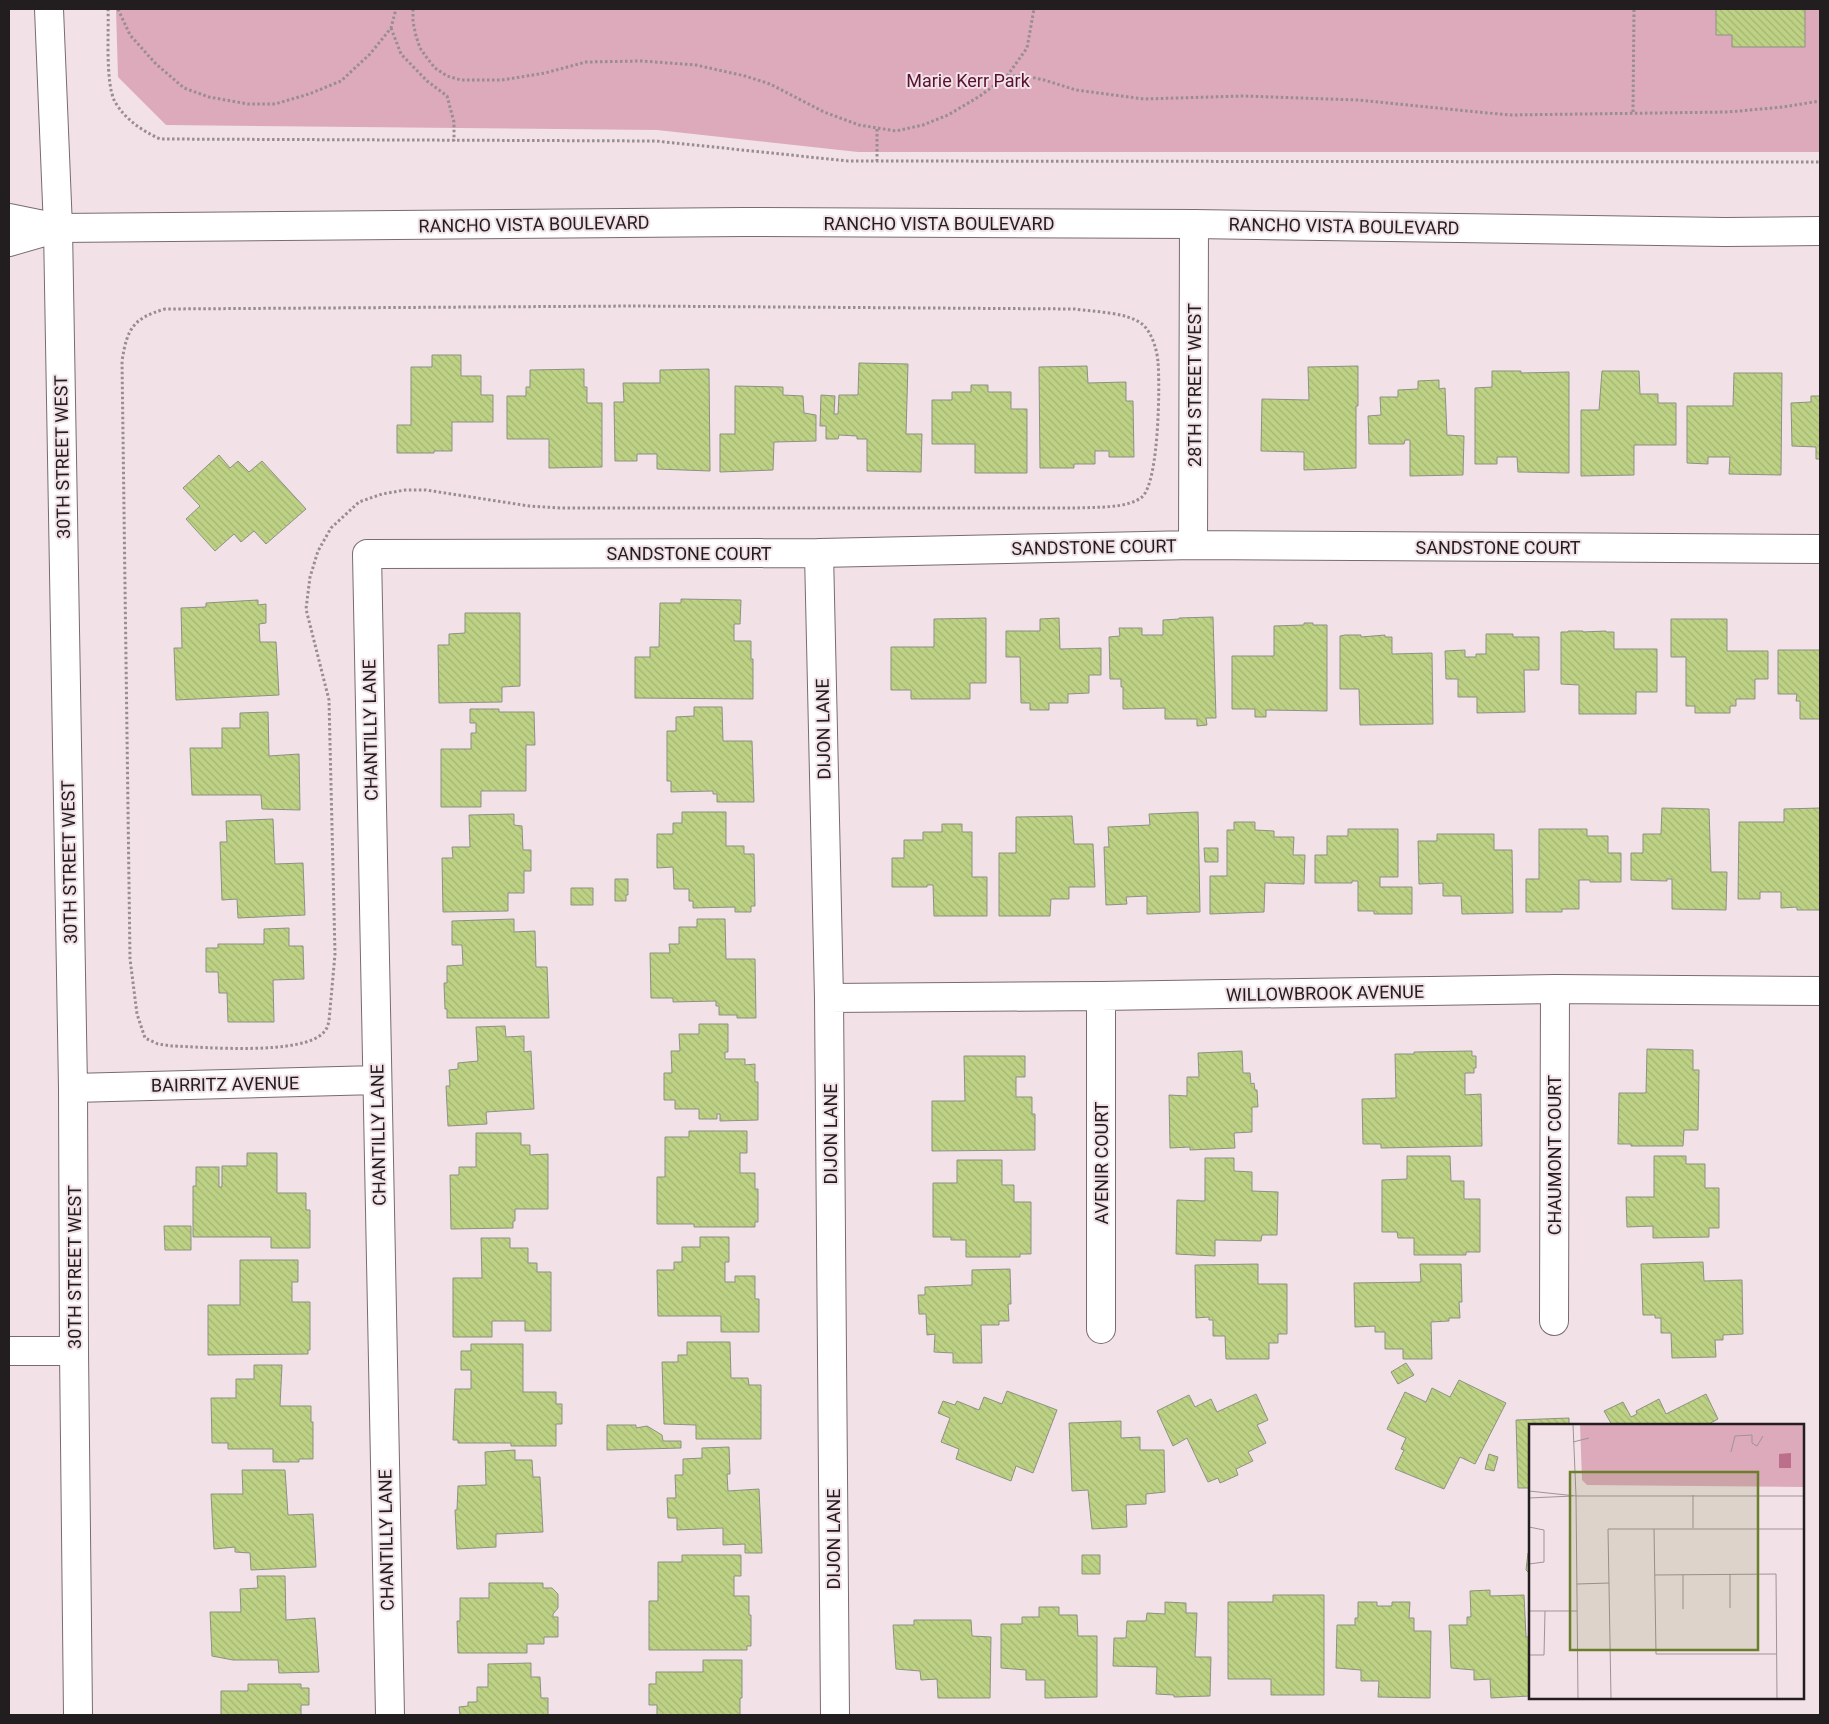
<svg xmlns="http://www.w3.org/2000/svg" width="1829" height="1724" font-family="Roboto,sans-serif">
<defs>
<pattern id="building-back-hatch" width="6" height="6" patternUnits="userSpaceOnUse" patternTransform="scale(1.25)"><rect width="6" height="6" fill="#bed285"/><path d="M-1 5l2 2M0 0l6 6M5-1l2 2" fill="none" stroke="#a3b472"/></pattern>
</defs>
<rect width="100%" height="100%" fill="#f2e2e7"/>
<!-- park -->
<path fill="#dab" d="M116 9H1820V152H858L657 130 166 125 118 77Z"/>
<!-- building -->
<path fill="url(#building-back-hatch)" stroke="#8d9184" d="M1716 9H1805V47H1732V35H1716Z
M432 355H461V376H481V395H493V422H452V451H434V453H397V425H411V367H432Z
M859 363 908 364 906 434H922L921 472 867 471V439H857V436L839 435 838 439H826V426H820L821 395 835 396 834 414H838L839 395H858Z
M1087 366 1088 383 1126 382V401H1133L1134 457H1109V451H1095V464H1074V468H1040L1039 367Z
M1358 366V406H1356V468L1304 470V452L1261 451 1262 399 1309 400 1308 367Z
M584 369V387H587V403H602V467L549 468V439H507V396H526V387H530V370Z
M709 369 710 471 657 469V454H637V461H615L614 402H624L623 383H660V370Z
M1492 371H1521V373L1569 372V473L1518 472 1517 457H1497V464H1475V388L1492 387Z
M1602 371H1639L1640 394H1658V403H1676V445H1634V475L1581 476V410H1599Z
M1734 373H1782L1781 475 1729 474 1730 457H1708V464L1687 463V406H1733Z
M1439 380V389L1445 388 1447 435 1464 436 1463 475 1410 476V440H1405L1404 444H1369L1368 416 1381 415 1380 397H1398V390L1418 389V381Z
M971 385H988V392H1011V409H1027V473H975V444H932V400H952V392H971Z
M735 386 783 387V395L803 396 804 413 816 415V441L774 442 773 470 720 472V434H735Z
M1811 396H1820V459H1816V447L1792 446 1791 403 1811 402Z
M219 455 230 468 238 461 249 472 262 461 306 509 266 544 254 531 241 542 234 534 215 551 186 519 200 506 183 488Z
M681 599 741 600 740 624H734V641H751V659H753V699L635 698V657H650V647H659L660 603H681Z
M258 600V605L266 604V623L259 624 260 642H276L279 695 176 700 174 648H182L181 608 206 607V603Z
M465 613H520V686L502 687V702L439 703 438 645H449V634L465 633Z
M1213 617 1216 718H1206L1207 725 1197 726V719H1165V708L1123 709V687H1121V679H1110L1109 637 1120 636 1119 628H1142V635H1163V620L1179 619V618Z
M986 618V683H970V699H911V690H891V647H934V619Z
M1059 618 1060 649 1101 648V675H1089V693L1068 694V703H1049V710H1030V703H1021L1020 657H1006V631H1040V619Z
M1671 619H1727V651H1768V679H1755V699H1736V706H1730V713H1695V706H1686V657H1671Z
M1304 623H1313V625H1327V711L1266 710V717H1255V709H1232V656H1274V626L1304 625Z
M1568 631H1583V632L1606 631V632H1614V649H1657V692H1636V714H1579V685L1561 684V632H1568Z
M1486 634H1513V637H1539V670H1524L1525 712 1477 713V697H1458V679H1446L1445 651 1465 650V657H1476V654H1486Z
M1345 635H1361V637L1385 635V637H1392V654L1432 653 1433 724 1360 725 1359 689H1340V636Z
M1778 650H1820V719H1800V701H1796L1797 694H1778Z
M694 707H722L723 741H752L754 802H717V794H713V791L671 792V781H667V731H676V717L694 716Z
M470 709H499V712H534L535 745H526V791H481V807H441V749H471V733H476V723H470Z
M268 712 269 756 299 754 300 810 262 809 261 795H192L190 748H222V728H240V713Z
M1662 808 1709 809 1711 872H1727L1726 910 1672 909V879H1667V881L1631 880V853H1643V834H1661Z
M1820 808V910H1797V907L1781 908V892H1760V899H1738L1739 822H1784V809Z
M682 812H726V846H744V854H754L755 906H751V912H735V907L693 908V901H689V889H674L673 867 657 868V834H673V823H682Z
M1198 812 1200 912 1147 914V896L1126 897 1127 904 1106 905 1104 847H1109L1108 827 1150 825 1149 814Z
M514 814V825L522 826 523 850H531V871H524V893H508V911L443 912 442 858H453L452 847H470L469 815Z
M1072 816 1074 844H1093L1095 887H1069V899H1051L1050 916H999V853H1016V817Z
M273 819 275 864 303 863 305 915 238 918 237 899 222 900 220 842H227L226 821Z
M1234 822H1255V830L1274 831V837H1294L1293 855H1305L1304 884 1265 883 1264 912 1210 914V876H1227V830H1234Z
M942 824H962V832H972V877H987V916H934L933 885H927V887H892V858H904V840H923V832H942Z
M1348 829H1398V877H1380V887H1412V914H1374V911H1358V881H1352V883H1315V855H1327V836H1348Z
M1539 829H1587V836H1608V853H1621V882H1590V880H1579V909H1562V912H1526V879H1539Z
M1437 834H1494V850H1512L1513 913 1462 914 1461 896H1443V883L1419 884 1418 841H1437Z
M1204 848H1218V862H1205Z
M615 879H628V895H626V901H615Z
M571 888H593V905H571Z
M514 919V932L535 931 536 967H547L549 1018H447V1009H445L444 983H447V966L463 965 462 945H452V921Z
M697 919H725L726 959H755L756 1018H737V1015H719V1006H716V1001L673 1002V998H651L650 953H670L669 944H679V927H697Z
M289 928V946H303L304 979 273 980 274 1022H228L227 993H219L218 972H206V948H218V944H264V929Z
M699 1024H728V1052H725V1059H745V1065L755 1064V1082H758V1120L720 1121V1114H717V1119H699V1109H675V1100H664V1073H672L671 1051H680L679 1034H699Z
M505 1026 506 1037 524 1036V1052L531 1051 534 1109 486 1112 487 1124 448 1126 446 1086H450L449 1070 458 1069V1063L478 1061 476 1027Z
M1647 1049 1693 1050V1070H1699L1698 1130H1684L1683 1146H1631V1144H1618L1619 1093H1646Z
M1242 1051 1243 1073H1250L1251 1084 1254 1083 1255 1090H1257L1258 1107H1252V1132L1234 1133 1235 1148 1190 1150V1147L1170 1148 1169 1095 1187 1096V1077H1199L1198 1053Z
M1472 1051V1056H1476V1068H1474V1073H1465V1095L1481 1094 1482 1146 1381 1148V1144H1363L1362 1099 1396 1098 1395 1054H1414V1052Z
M964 1056H1025V1077H1016V1097H1032V1114H1035V1150L932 1151V1101H965Z
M689 1131H747V1153H740V1173H755V1189H758V1222H755V1227H694V1224H657V1177H665V1137H689Z
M476 1133H521V1145H530V1155L548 1154V1209H515V1221H513V1228L451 1229 450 1175H459V1167H476Z
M247 1153H277V1193H306V1210H310V1248H271V1237H193V1186H196V1167H219V1187H222V1166H247Z
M1407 1156H1450L1451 1181H1464V1199H1480V1252H1466V1255H1414V1238H1398L1397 1232H1382V1180L1407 1179Z
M1654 1156H1686V1164H1705V1188H1719V1228H1709V1237L1653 1238V1226L1627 1227 1626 1197H1654Z
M1205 1158H1234V1171L1252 1172V1191L1278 1192 1277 1235H1262L1261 1241 1215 1240V1256L1176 1254 1177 1200 1205 1201Z
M957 1160H1002V1185H1014V1202H1031V1254H1020V1257H966V1240H951V1237H933V1183H957Z
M164 1226H191V1250H165Z
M700 1237H729V1262H725V1282H735V1276H755V1299H759V1332H721V1316H658L657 1270H674V1262H682V1247H700Z
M481 1238H510V1248H528V1263H537V1272H551V1331H525V1321H492V1337H453V1278H482Z
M240 1260H298V1282H292V1302H310V1350H308V1354L208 1355V1305H240Z
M1703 1262 1704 1281 1742 1280 1743 1334 1723 1335V1340H1715L1716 1357 1672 1358 1671 1333H1661V1318H1655V1315H1643L1641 1264Z
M1258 1264V1284H1287V1334H1278V1343H1269V1359H1226L1225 1336H1213V1320H1209V1317L1196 1318 1195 1265Z
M1420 1264H1461L1462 1302H1459L1460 1318H1449V1321L1431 1322 1432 1359H1403V1349H1385V1332H1375V1326L1355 1327 1354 1283 1421 1282Z
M1010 1269 1011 1304H1008L1009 1321H999V1325H981L982 1363H953V1353L934 1352 935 1334 927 1335 926 1314H919L918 1295H925V1287L972 1285V1270Z
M687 1342H730L731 1378H748L749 1385H761V1439H696V1425L664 1424 662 1362H678V1355H687Z
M471 1344H523V1392H556V1404H562V1424H556V1446H511V1443H458V1440H453L455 1389H471V1370H461V1351H471Z
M1406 1363 1414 1375 1398 1384 1391 1372Z
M254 1365H282L280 1406H311V1422H313V1459H299V1462H273V1449H228V1443H212L211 1398H236V1379H254Z
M1459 1380 1506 1403 1475 1464 1460 1457 1444 1489 1395 1469 1404 1450 1401 1449 1406 1438 1387 1429 1405 1392 1426 1402 1432 1388 1450 1397Z
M1007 1391 1057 1410 1033 1473 1016 1466 1011 1481 956 1459 959 1449 941 1442 950 1418 938 1413 943 1401 955 1405 957 1401 979 1410 984 1397 1002 1404Z
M1256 1394 1268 1420 1257 1425 1266 1443 1248 1452 1253 1461 1236 1469 1238 1475 1220 1483 1218 1478 1208 1482 1187 1438 1173 1446 1157 1411 1189 1395 1195 1407 1211 1399 1217 1412Z
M1706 1394 1718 1419 1707 1425H1612L1604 1411 1623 1402 1631 1417 1637 1414 1636 1411 1659 1399 1666 1414Z
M1569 1418V1425H1530V1488H1518L1516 1420Z
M1121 1421V1438L1140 1437V1450H1164L1165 1492 1146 1494V1504L1126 1505 1127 1527 1092 1529 1088 1490 1072 1491 1069 1423Z
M607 1425H636V1428L647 1426 662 1435 663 1441H681V1448L607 1450Z
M729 1447 730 1474H727L728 1491 759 1489 762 1553H745V1544L723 1545V1528L677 1530V1518H668L667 1498H676L675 1475H683V1459L702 1458V1448Z
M515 1450V1460H532L533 1477H540L543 1532 496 1534V1547L457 1549 455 1510H457L458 1486 486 1485 485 1452Z
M1489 1454 1498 1457 1494 1471 1485 1469Z
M242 1470H285L288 1515 313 1514 316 1567 251 1570 250 1553 235 1552V1547L214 1549 211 1494H243Z
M1528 1553H1530V1574L1526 1570Z
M682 1555H741V1576H734V1596H749V1615H751V1646H747V1650H649V1601H658V1562H682Z
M1082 1555H1100V1574H1082Z
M257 1576H285L286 1620 315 1618 319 1672 279 1673 278 1660H233L212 1656 210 1612H241L240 1589 258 1588Z
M489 1583H543V1588H552L558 1594V1608L553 1614V1617H558V1637H544V1644H527V1653H458L457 1621H460V1598H489Z
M1490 1590V1596L1524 1595 1526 1637H1530V1696L1491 1698 1490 1679 1474 1680V1670L1451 1668 1449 1625H1467V1617H1471L1470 1591Z
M1273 1595H1324V1695H1271V1679H1228V1602H1273Z
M1165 1602 1186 1603V1613H1197L1195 1657H1211L1210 1696 1174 1697V1695L1156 1694 1157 1667 1113 1666 1114 1638H1126L1127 1621H1146L1147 1613 1165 1614Z
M1358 1602H1377V1606H1392V1602H1410L1409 1618H1414V1631H1431L1430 1698 1378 1697 1379 1681H1361V1670L1336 1668 1337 1625H1355V1618H1358Z
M1039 1607H1059V1615H1077L1078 1636H1097V1697L1045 1698V1680H1026V1670L1001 1668V1624H1022V1617H1039Z
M914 1620H971L972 1636 991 1637 990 1698H938L937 1679 921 1680 920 1671 896 1669 893 1625H914Z
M703 1660H742V1698H740V1715H657V1705H649V1684H656V1672H703Z
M531 1663V1677H540L541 1698H548V1715H460L459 1707 468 1706V1702H477V1687H488V1664Z
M248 1684H301V1688H309V1705H301V1715H221V1691H248Z"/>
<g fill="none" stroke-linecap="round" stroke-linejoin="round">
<!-- minor casing -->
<g stroke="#796b70" stroke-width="30">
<path id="minor" d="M58 228 73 1088 74 1351 78 1715
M1193 545 1194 224
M819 553 829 998 835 1715
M1101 996V1329
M829 998 1101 996 1555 989 1820 991
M73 1088 377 1080
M1554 1321 1555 989
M9 1351H74
M390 1715 367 554 819 553 1193 545 1820 549"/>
</g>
<!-- major casing -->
<g stroke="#796b70" stroke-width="30">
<path id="major" d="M49 9 58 228
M9 218 58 228 742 222 1194 224 1725 232 1820 231
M9 242 54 229"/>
</g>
<!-- path -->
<path stroke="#988d90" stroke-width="3" stroke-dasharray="2.5 2.5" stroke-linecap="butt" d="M108 9C109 32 105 83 115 102 126 120 141 130 160 139L656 141 848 161 1820 162
M118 9 130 35 156 64 184 88 209 97 248 104H275L309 94 341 81 370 54 391 28 396 9
M413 9V22L416 36 420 48 427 58 435 68 447 76 461 80H502L545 73 586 62 642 61 696 65 745 76 770 84 824 112 859 125 896 131 923 125 948 115 980 96 1007 76H1026L1044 80 1076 90 1144 99 1243 96 1357 100 1509 115 1728 112 1783 107 1820 101
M391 28 401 54 427 81 447 96 454 122V141
M1007 76 1027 48 1034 9
M1633 112 1634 9
M877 129V161
M633 306 1075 309C1094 312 1127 312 1142 324 1152 332 1157 350 1158 362 1160 385 1159 482 1142 497 1127 509 1094 507 1075 508H560L529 506 426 490H405L382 494 359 502 331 528 318 551 310 577 306 609 329 700 335 954 329 1021C328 1025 327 1029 324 1032 304 1056 203 1047 172 1046L158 1044 145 1038 137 1014 130 959 122 361C127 329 133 318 165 309Z"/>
<!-- minor -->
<use href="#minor" stroke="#fff" stroke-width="28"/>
<!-- major -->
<use href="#major" stroke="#fff" stroke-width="28"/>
</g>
<g text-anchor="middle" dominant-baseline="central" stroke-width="4" stroke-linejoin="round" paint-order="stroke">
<!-- park labels -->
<g font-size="18" fill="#581132" stroke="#f2e2e7">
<text x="968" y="80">Marie Kerr Park</text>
</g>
<!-- street labels -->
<g font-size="18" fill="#221d1e" stroke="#f2e2e7">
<text x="939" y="223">RANCHO VISTA BOULEVARD</text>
<text transform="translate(534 224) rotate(-1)">RANCHO VISTA BOULEVARD</text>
<text transform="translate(1344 226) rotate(1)">RANCHO VISTA BOULEVARD</text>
<text transform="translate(1194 385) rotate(-90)">28TH STREET WEST</text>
<text transform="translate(62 457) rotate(-91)">30TH STREET WEST</text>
<text transform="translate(1094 547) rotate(-1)">SANDSTONE COURT</text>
<text x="1498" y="547">SANDSTONE COURT</text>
<text x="689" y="553">SANDSTONE COURT</text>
<text transform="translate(823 729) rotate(-91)">DIJON LANE</text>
<text transform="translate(370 730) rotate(-91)">CHANTILLY LANE</text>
<text transform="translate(69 862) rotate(-91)">30TH STREET WEST</text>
<text transform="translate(1325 993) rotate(-1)">WILLOWBROOK AVENUE</text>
<text transform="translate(225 1084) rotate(-1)">BAIRRITZ AVENUE</text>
<text transform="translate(830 1134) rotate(-90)">DIJON LANE</text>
<text transform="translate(378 1135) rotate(-91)">CHANTILLY LANE</text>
<text transform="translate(1554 1155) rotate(-90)">CHAUMONT COURT</text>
<text transform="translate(1101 1163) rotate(-90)">AVENIR COURT</text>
<text transform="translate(74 1267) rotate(-90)">30TH STREET WEST</text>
<text transform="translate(833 1539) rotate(-90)">DIJON LANE</text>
<text transform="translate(386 1540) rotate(-91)">CHANTILLY LANE</text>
</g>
</g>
<!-- overview -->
<g transform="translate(1529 1424)">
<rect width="275" height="275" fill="#f2e2e7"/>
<path d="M51 0H275V63L58 61 53 56Z" fill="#dab"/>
<path d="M262 29V44H250V30Z" fill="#bc6f8b"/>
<path fill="none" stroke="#9f9397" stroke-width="1" d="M44 0 47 72M44 18 60 14M202 28 206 12 223 11V19L228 22 234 12M0 67 47 72H275M47 72 49 275M0 74 44 72M0 103 15 106V138L0 140M164 104V71M125 105 127 230H247M126 151 247 150 248 275M154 151V185M48 160 80 159M201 184V150M0 187H48M0 231H15L16 187M82 275 79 105H275"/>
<path fill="#6b7e2d" fill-opacity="0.15" stroke="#6b7e2d" stroke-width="2.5" d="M41 48H229V226H41Z"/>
<rect width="275" height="275" fill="none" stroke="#221d1e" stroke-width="2.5"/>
</g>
<!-- border -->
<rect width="1829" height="1724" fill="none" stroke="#221d1e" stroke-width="20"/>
</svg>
